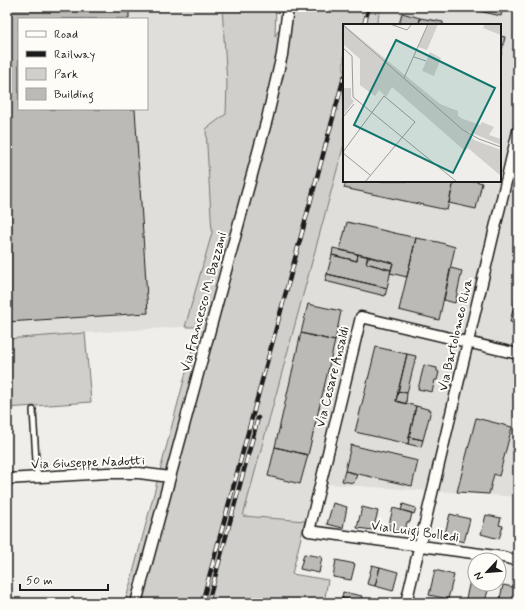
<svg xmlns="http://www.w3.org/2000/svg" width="525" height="610" font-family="Mynerve,sans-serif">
<rect width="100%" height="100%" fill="#f0eeea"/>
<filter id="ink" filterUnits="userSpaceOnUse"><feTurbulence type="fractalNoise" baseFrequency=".025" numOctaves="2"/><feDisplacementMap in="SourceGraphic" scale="8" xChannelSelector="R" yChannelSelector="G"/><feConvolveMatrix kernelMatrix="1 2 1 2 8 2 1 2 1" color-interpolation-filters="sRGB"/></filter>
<g filter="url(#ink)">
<!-- built -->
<path fill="#e0deda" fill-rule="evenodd" d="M7 7H276L198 326 86 333 91 402 7 408ZM19 19H147V109H19Z
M381 7H518V497L313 483 305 521 243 517 344 144V181H500V25H376Z"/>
<!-- green -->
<path fill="#d0cfcc" stroke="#767674" d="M222 7H276L275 36 293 7H381L376 25H344V144L243 516 305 521 292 574 328 580 324 603H125L198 327H185L212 233 206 129 226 114 227 83Z
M85 333 91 402 7 408V339Z"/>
<!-- building -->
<path fill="#bbbab6" stroke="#1c1c1c" d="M7 7H129V19H19V109H135L148 313 7 322Z
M461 7H503L501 16Z
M402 13 420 18 419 25H399Z
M420 18 443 22V25H419Z
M500 36 505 37 500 59Z
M346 181H454L447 210 344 188Z
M454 181H476L482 183 476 209 449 203Z
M347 222 416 238 407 277 390 273 393 263 340 250Z
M416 238 438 242 455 247 439 320 399 310Z
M333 248 358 254 357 261 332 255Z
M358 254 368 256 366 263 391 270 387 288 327 274 332 255 357 261Z
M368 256 393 263 391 270 366 263Z
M451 268 462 271 455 303 444 300Z
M327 274 387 288 385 296 325 281Z
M517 293H518V324L510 322Z
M308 304 341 311 335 341 301 333Z
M301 333 335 341 308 455 275 447Z
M376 347 407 354 396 401 416 406 408 444 355 432Z
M407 354 416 356 407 393 398 391Z
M424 365 437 368V371L439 372 437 380H435L432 392 418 389Z
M398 391 407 393 406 404 396 401Z
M416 406 431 410 423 440 409 437Z
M476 418 512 427 499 476 494 474 489 494 457 492Z
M409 437 423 440 421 447 408 444Z
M351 445 418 461 412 486 345 471Z
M275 447 308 455 300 484 268 476Z
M345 471 357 474 354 483 342 481Z
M333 503 347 507 343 528 327 524Z
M403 504 416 508 414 514 401 510Z
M362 507 378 511 373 530 357 528Z
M393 508 412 513 410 522H407L405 532 388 529Z
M450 514 470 519 464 542 444 537Z
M486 515 501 518 499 525 503 526 499 539 481 534Z
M304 554 322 557 319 573 300 569Z
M336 560 355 564 351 580 333 577Z
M372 565 380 567 375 586 367 584Z
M380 567 398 572 393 591 375 586Z
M435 570 454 575 448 599 429 595Z
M471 576 475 577V584H487V586L489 587 485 601H482L481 603H465Z
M503 585 518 588V603H499Z
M343 592 362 596 360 602 342 598Z
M342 598 360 602 362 603H340Z"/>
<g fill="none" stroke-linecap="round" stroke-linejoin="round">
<!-- service casing -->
<g stroke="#1c1c1c" stroke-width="8">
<path id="service" d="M33 410 37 477"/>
</g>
<!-- minor casing -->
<g stroke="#1c1c1c" stroke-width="13">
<path id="minor" d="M518 354 361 317 309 531 503 557 518 561
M7 479 107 473H139L170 477
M136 603 267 119 282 55 288 7
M406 603 518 131"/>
</g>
<!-- service -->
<use href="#service" stroke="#fdfcf7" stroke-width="5"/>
<!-- minor -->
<use href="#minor" stroke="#fdfcf7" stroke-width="10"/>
<!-- rail casing -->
<g stroke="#1c1c1c" stroke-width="4.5">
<path id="rail" d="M364 25 369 7
M202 603 344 77
M208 603 258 418"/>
</g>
<!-- rail -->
<use href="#rail" stroke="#fdfcf7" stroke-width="3" stroke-dasharray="9" stroke-linecap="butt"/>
</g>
</g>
<g text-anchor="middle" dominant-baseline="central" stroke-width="4" stroke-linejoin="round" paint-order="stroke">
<!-- street labels -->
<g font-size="13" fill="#1c1c1c" stroke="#fdfcf7">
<text transform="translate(204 302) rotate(-75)">Via Francesco M. Bazzani</text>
<text transform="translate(456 335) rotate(-77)">Via Bartolomeo Riva</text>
<text transform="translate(333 377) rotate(-76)">Via Cesare Ansaldi</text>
<text transform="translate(88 463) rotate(-2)">Via Giuseppe Nadotti</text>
<text transform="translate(415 532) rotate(8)">Via Luigi Bolledi</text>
</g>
</g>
<!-- overview -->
<g transform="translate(343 24)">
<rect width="158" height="158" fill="#f0eeea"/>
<path d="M0 0 97 80 115 87V92L120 95 137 101 139 98 151 103 146 111 158 115V121L124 107 131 116 158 126V152L125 124 122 127 49 63 43 73 36 66 32 72 17 61V35L0 20ZM85 0H95L84 26 75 23ZM142 0H158V11L140 4ZM87 28 98 34 91 52 79 47ZM0 64H8V74L11 77 0 91Z" fill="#d0cfcc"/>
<path fill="none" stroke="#9b9a98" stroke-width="1" d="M47 0 64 6 69 0M0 1 120 106 136 115 158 123M0 24 9 32 10 73 114 158M71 33 83 37M61 54 85 0M0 93 11 80M0 128 41 72 72 98 22 158M0 129 27 151"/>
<path fill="#0f766e" fill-opacity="0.15" stroke="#0f766e" stroke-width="2" d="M53 16 152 64 110 149 11 101Z"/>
<rect width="158" height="158" fill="none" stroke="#1c1c1c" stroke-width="2"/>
</g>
<!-- margin -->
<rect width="525" height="610" fill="none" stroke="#fdfcf7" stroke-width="24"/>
<rect x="12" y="12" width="501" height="586" fill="none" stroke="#1c1c1c" stroke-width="1.5" filter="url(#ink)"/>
<!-- legend -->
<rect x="18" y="18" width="130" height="92" fill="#fdfcf7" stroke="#a3a29f"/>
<rect x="26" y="31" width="20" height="6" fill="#fdfcf7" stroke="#a3a29f"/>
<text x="54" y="38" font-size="12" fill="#1c1c1c">Road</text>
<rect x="26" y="51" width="20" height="6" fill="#1c1c1c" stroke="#a3a29f"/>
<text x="54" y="58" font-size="12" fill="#1c1c1c">Railway</text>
<rect x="26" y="68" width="20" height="12" fill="#d0cfcc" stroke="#a3a29f"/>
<text x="54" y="78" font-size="12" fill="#1c1c1c">Park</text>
<rect x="26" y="88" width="20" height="12" fill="#bbbab6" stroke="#a3a29f"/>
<text x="54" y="98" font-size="12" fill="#1c1c1c">Building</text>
<!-- north arrow -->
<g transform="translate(487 572) rotate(244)"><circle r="19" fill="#fdfcf7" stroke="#a3a29f"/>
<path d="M0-3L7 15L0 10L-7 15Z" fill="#1c1c1c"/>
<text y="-6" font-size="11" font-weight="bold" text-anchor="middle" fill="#1c1c1c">N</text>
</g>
<!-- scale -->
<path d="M20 584v6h88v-6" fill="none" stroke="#1c1c1c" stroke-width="2"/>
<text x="26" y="584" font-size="12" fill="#1c1c1c" stroke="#fdfcf7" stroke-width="3" paint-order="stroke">50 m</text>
</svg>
